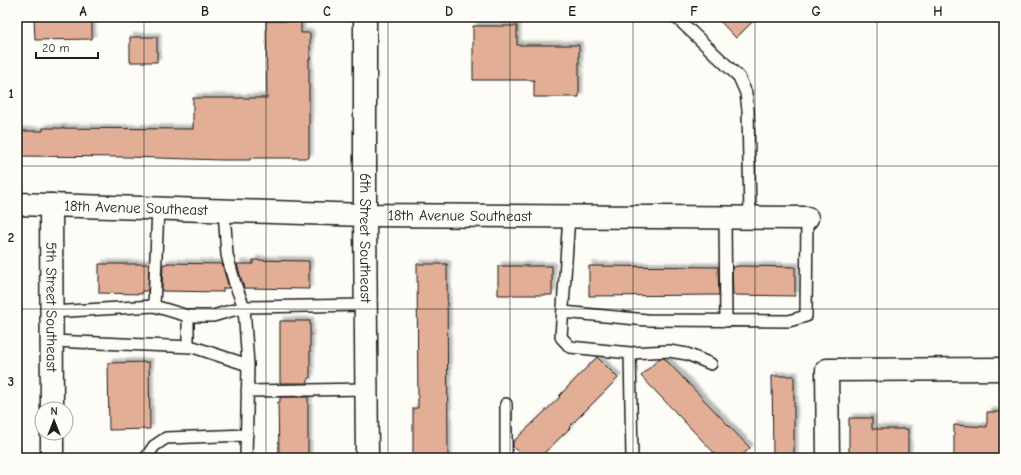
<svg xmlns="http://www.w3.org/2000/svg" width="1021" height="475" font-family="'Comic Neue',sans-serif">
<defs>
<filter id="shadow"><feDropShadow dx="3.5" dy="-3.5" stdDeviation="1" flood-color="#0004"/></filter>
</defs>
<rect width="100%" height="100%" fill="#fdfcf7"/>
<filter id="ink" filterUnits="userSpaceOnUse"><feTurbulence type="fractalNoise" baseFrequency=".025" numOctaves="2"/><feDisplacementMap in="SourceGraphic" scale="8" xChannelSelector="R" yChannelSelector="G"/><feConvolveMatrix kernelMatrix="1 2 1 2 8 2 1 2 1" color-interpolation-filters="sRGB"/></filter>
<g filter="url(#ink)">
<!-- building -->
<path fill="#e2ae96" stroke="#1c1c1c" filter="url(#shadow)" d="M34 17H92V39L35 40Z
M716 17H757L736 38Z
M266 21H301V33H310V59H309V158H250V160H222L127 157 17 156V131H43V128L193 129V98H267Z
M473 26H517V45H579V97H534V80H473Z
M130 37H157V62H130Z
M253 260 309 261V289L244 288 237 264H253Z
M167 263 222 264 229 288H223V292L162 291 163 264H167Z
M99 264H149L148 291H142V294L99 293Z
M417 264H447L448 458H413V408H418Z
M498 266H552V295H498Z
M589 266 718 267 719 295 589 296Z
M740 266 795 267V296L733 295 732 267Z
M280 321H310V378H308V383H280Z
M597 357 618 378 569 427 570 428 539 458H524L513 447V442L560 397 559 396Z
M660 358H664L750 448 739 458H719L641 376Z
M149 362 150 429 109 430 108 363Z
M772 376H794V458H773Z
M280 397H308V458H279L278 402H280Z
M987 412H1004V458H954V425L987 427Z
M849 418H872V429H908V458H849Z"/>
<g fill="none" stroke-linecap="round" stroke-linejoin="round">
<!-- service casing -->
<g stroke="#1c1c1c" stroke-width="14">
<path id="service" d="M676 17 739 77 746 93 748 110 750 217
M569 216 561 337 570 347 630 353 632 458
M725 217 726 321
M154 306 188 316V347
M51 312 154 306 158 208
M563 312 647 320 789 321 806 316 807 218
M188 316H213L244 307 365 305
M52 341 193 347 248 365 244 307 235 284 227 255 224 210
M630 353 669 351 687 354 711 364
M247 391 366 389
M506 404V458
M146 458 154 446 166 438 247 435
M246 458 248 365"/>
</g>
<!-- minor casing -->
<g stroke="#1c1c1c" stroke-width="25">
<g id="minor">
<path id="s1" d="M17 204 365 215 807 218"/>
<path id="s2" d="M51 205 52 409"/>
<path d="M52 433V458"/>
<path d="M828 458 827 370 1004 369"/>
</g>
</g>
<!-- tertiary casing -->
<g stroke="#1c1c1c" stroke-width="25">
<g id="tertiary">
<path id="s3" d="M365 17V215L367 458"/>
</g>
</g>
<!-- service -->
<use href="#service" stroke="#fdfcf7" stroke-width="11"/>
<!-- minor -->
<use href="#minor" stroke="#fdfcf7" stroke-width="22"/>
<!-- tertiary -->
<use href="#tertiary" stroke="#fdfcf7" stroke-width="22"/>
</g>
</g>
<!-- grid -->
<path fill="none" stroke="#1c1c1c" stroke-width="1" stroke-opacity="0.55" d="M144 17V458M266 17V458M388 17V458M510 17V458M633 17V458M755 17V458M877 17V458M17 166H1004M17 309H1004"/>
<g text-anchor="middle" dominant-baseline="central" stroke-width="3" stroke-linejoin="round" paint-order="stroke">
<!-- street labels -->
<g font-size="15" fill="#1c1c1c" stroke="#fdfcf7">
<text stroke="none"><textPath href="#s1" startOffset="119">18th Avenue Southeast</textPath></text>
<text stroke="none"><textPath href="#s1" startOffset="443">18th Avenue Southeast</textPath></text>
<text stroke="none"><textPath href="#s3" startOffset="221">6th Street Southeast</textPath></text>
<text stroke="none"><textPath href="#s2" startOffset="102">5th Street Southeast</textPath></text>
</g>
</g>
<!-- margin -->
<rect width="1021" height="475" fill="none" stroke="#fdfcf7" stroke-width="44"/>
<!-- north arrow -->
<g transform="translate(54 421)"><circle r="19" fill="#fdfcf7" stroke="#a3a29f"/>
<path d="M0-3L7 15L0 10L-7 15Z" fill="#1c1c1c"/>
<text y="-6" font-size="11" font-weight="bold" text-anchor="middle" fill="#1c1c1c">N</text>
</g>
<!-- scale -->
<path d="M36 52v6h62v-6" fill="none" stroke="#1c1c1c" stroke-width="2"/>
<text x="42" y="52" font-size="12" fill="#1c1c1c" stroke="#fdfcf7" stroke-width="3" paint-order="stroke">20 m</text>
<rect x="22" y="22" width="977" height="431" fill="none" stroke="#1c1c1c" stroke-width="1.5"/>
<g font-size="13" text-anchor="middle" font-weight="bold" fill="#1c1c1c">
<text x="83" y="16">A</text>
<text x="205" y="16">B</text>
<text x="327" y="16">C</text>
<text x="449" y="16">D</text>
<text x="572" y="16">E</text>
<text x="694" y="16">F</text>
<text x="816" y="16">G</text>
<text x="938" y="16">H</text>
<text x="11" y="98">1</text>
<text x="11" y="242">2</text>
<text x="11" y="386">3</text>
</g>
</svg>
